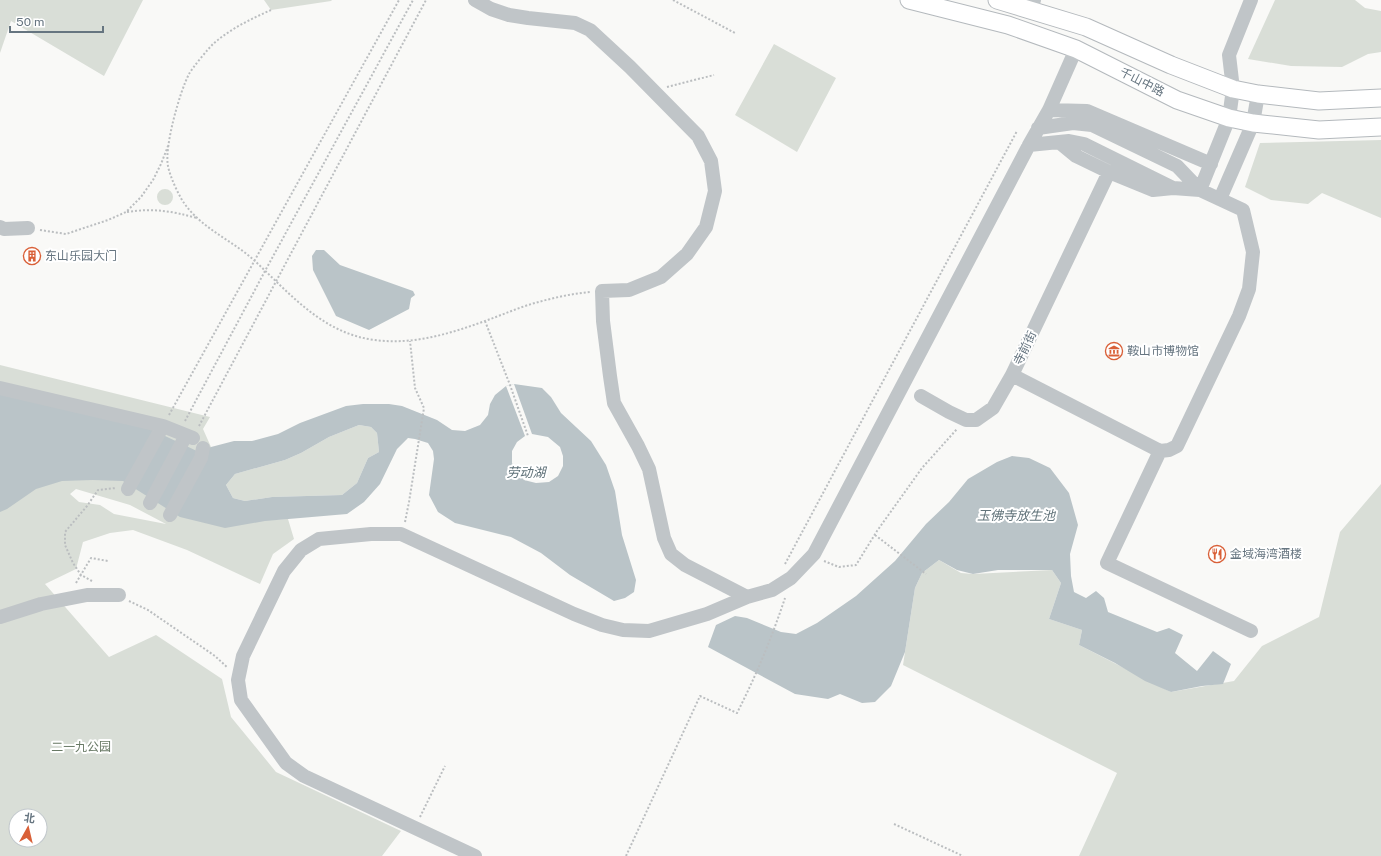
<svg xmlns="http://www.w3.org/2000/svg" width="1381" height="856" font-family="'Public Sans','Noto Sans SC',sans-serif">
<rect width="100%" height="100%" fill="#f9f9f7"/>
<!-- green -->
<path fill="#d9ded7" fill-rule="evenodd" d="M0 0H143L104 76 11 21 0 53Z
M264 0H332L331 1 271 10Z
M1275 0H1355L1365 8 1381 11V52L1368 54 1342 67 1291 66 1248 59Z
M774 44 836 78 797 152 735 115Z
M1381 140V218L1322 193 1308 204 1271 200 1245 187 1260 143Z
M157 197a8 8 0 1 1 16 0a8 8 0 1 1-16 0Z
M0 365 210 417 203 429 211 447 200 522 288 519 294 539 273 554 260 584 187 550 133 530 110 533 83 542 76 569 45 584 109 657 156 635 222 679 231 717 276 772 401 831 382 856H0ZM76 489 130 505 166 524 114 514 100 505 79 502 70 494ZM16 816H40V840H16Z
M359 425 371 427 377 433 379 452 368 458 357 483 342 495 272 497 245 501 233 498 226 485 235 474 285 460 301 453 329 437Z
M1381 484V856H1079L1117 773 903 665 915 588 922 573 939 560 961 573 973 574 1052 570 1061 583 1049 619 1082 630 1079 645 1171 692 1234 681 1262 646 1319 617 1340 532Z"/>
<!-- water -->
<path fill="#bac4c8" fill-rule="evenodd" d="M316 250H324L340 265 413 291 415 295 411 298 409 309 369 330 336 316 313 270 312 256Z
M514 384 542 388 551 397 561 413 591 441 606 465 615 491 622 535 636 580 634 592 625 598 614 601 570 575 541 553 511 537 455 523 438 512 429 495 434 459 433 451 428 443 415 439 408 438 397 449 380 484 364 502 347 514 265 521 225 528 180 517 123 481 93 480 62 481 36 489 7 509 0 512V393L146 427 199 452 211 447 234 441H252L278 434 300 423 346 406 363 404H389L402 406 437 420 452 430 465 431 480 425 488 415 490 404 495 395 506 386ZM359 425 371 427 377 433 379 452 368 458 357 483 342 495 272 497 245 501 233 498 226 485 235 474 285 460 301 453 329 437Z
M1012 456 1029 458 1050 468 1069 493 1078 525 1070 554 1071 576 1074 592 1086 598 1096 591 1104 598 1108 612 1157 632 1169 628 1183 635 1175 653 1197 671 1213 651 1231 664 1223 684 1202 686 1171 692 1145 681 1115 663 1079 645 1082 630 1049 619 1061 583 1052 570H998L973 574 957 570 939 560 922 573 915 588 905 652 891 686 875 702 862 703 840 694 828 699 795 694 708 647 716 625 735 616 747 618 781 632 796 634 817 623 856 596 895 561 926 524 949 502 968 479 997 462Z"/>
<!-- pier -->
<path fill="#f9f9f7" d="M514 384 532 434 548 437 560 447 563 456V466L558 476 549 482 536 483 524 480 516 472 512 463V451L517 442 525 436 506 386Z"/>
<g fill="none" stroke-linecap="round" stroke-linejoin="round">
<!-- major casing -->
<g stroke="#b4b9bd" stroke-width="19">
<path id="major" d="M909 0 1008 25 1076 49 1177 100 1229 118 1253 123 1319 130 1381 127
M997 0 1086 27 1171 65 1233 89 1258 94 1319 101 1381 98"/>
</g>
<!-- path -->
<path stroke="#bbbec0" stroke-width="2" stroke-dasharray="2 2" stroke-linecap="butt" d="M673 0 735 33
M271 10C251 19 230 29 213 44 208 49 193 67 189 74 180 91 164 147 168 166 170 177 180 199 187 207 206 231 235 242 256 262 291 295 324 334 375 340 413 345 449 334 485 321 499 316 513 310 528 305 548 299 569 294 590 292
M667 87 714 75
M127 212C154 208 171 211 197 218
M40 230 66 234 108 220 126 212 141 197 153 180 161 164 168 146
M485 321 510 385 528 436
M169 415 399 0
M185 421 265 271 413 0
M199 426 426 0
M405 522 409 502 424 408 415 388 410 341
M875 535 926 574
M824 561 839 567 856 565 877 531 922 468 957 429
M785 564 1017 131
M92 581 81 575 73 563 65 545V532L87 506 98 490 116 488
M76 583 91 558 108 561
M129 601 148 610 215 656 228 668
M420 817 445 766
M894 824 963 856
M626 856 700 696 737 713C756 676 772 637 785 598"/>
<!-- minor -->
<path stroke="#c0c5c8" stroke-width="14" d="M475 0 491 9 509 15 528 18 575 23 590 30 630 67 698 136 711 161 715 191 706 227 687 254 661 277 629 290 602 291 603 321 610 376 614 403 638 446 649 469 664 538 671 554 685 565 747 597
M1029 9 1034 0
M1049 110 1087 111 1211 164
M1038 128 1073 123 1092 125 1177 166 1200 190 1243 210 1253 252 1249 289 1239 316 1177 446 1169 450 1160 451 1107 563 1251 631
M1059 142 1076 156 1109 172 1153 190 1173 188
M1029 145 1069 141 1084 144 1173 188 1200 190
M1109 172 1012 375 1160 451
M1200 190 1229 118 1233 89 1229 55 1251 0
M1220 199 1253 123 1258 94
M0 227 4 229 28 228
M0 388 163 426 193 438
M921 396 949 412 966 420H976L993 408 1012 375
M128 489 160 431
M150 503 183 441
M170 515 201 458 203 448
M0 617 41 604 87 595H119
M475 856 304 776 286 763 241 700 238 680 243 656 284 571 301 550 319 539 371 534H401L574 614 602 625 623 630 649 631 707 614 747 597 772 590 791 578 814 554 1029 145 1049 110 1076 49"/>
<!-- major -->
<use href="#major" stroke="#fff" stroke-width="17"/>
</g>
<!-- icons -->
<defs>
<g id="building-ring" transform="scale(0.9)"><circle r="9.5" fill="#fff" stroke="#d96038" stroke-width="1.5"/><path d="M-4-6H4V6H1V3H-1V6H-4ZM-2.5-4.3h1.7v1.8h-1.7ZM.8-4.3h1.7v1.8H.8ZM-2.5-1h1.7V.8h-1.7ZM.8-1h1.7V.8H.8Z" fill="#d96038"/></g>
<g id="museum-ring" transform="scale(0.9)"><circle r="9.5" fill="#fff" stroke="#d96038" stroke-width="1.5"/><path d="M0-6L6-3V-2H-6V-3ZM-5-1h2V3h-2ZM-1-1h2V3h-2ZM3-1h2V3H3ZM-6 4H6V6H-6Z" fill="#d96038"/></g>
<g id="restaurant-ring" transform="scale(0.9)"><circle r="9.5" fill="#fff" stroke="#d96038" stroke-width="1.5"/><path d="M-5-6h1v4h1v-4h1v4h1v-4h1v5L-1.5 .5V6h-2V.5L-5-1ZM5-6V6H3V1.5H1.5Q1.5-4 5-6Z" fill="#d96038"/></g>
</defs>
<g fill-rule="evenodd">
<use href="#building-ring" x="32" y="256"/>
<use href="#museum-ring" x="1114" y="351"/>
<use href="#restaurant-ring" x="1217" y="554"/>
</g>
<g text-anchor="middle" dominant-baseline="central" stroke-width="4" stroke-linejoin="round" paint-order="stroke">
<!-- street labels -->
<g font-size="12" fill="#667580" stroke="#fff">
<text transform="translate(1142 82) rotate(27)">千山中路</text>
<text transform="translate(1025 348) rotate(-64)">寺前街</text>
</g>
<!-- poi labels -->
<g font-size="12" fill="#667580" stroke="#fff" text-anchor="start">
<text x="45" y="256">东山乐园大门</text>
<text x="1127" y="351">鞍山市博物馆</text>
<text x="1230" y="554">金域海湾酒楼</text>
</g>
<!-- park labels -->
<g font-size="12" fill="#687965" stroke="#fff">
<text x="81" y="747">二一九公园</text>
</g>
<!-- water labels -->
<g font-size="13" font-style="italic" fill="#61737a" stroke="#fff">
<text x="526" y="472">劳动湖</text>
<text x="1016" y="515">玉佛寺放生池</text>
</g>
</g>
<!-- north arrow -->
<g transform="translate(28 828) rotate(8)"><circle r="19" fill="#ffffff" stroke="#c2c8cc"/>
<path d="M0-3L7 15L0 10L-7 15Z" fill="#d96038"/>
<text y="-6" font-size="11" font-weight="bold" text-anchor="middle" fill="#667580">北</text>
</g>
<!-- scale -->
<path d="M10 26v6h93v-6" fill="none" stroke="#667580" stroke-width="2"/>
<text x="16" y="26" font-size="12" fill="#667580" stroke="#ffffff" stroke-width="3" paint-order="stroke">50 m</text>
</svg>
